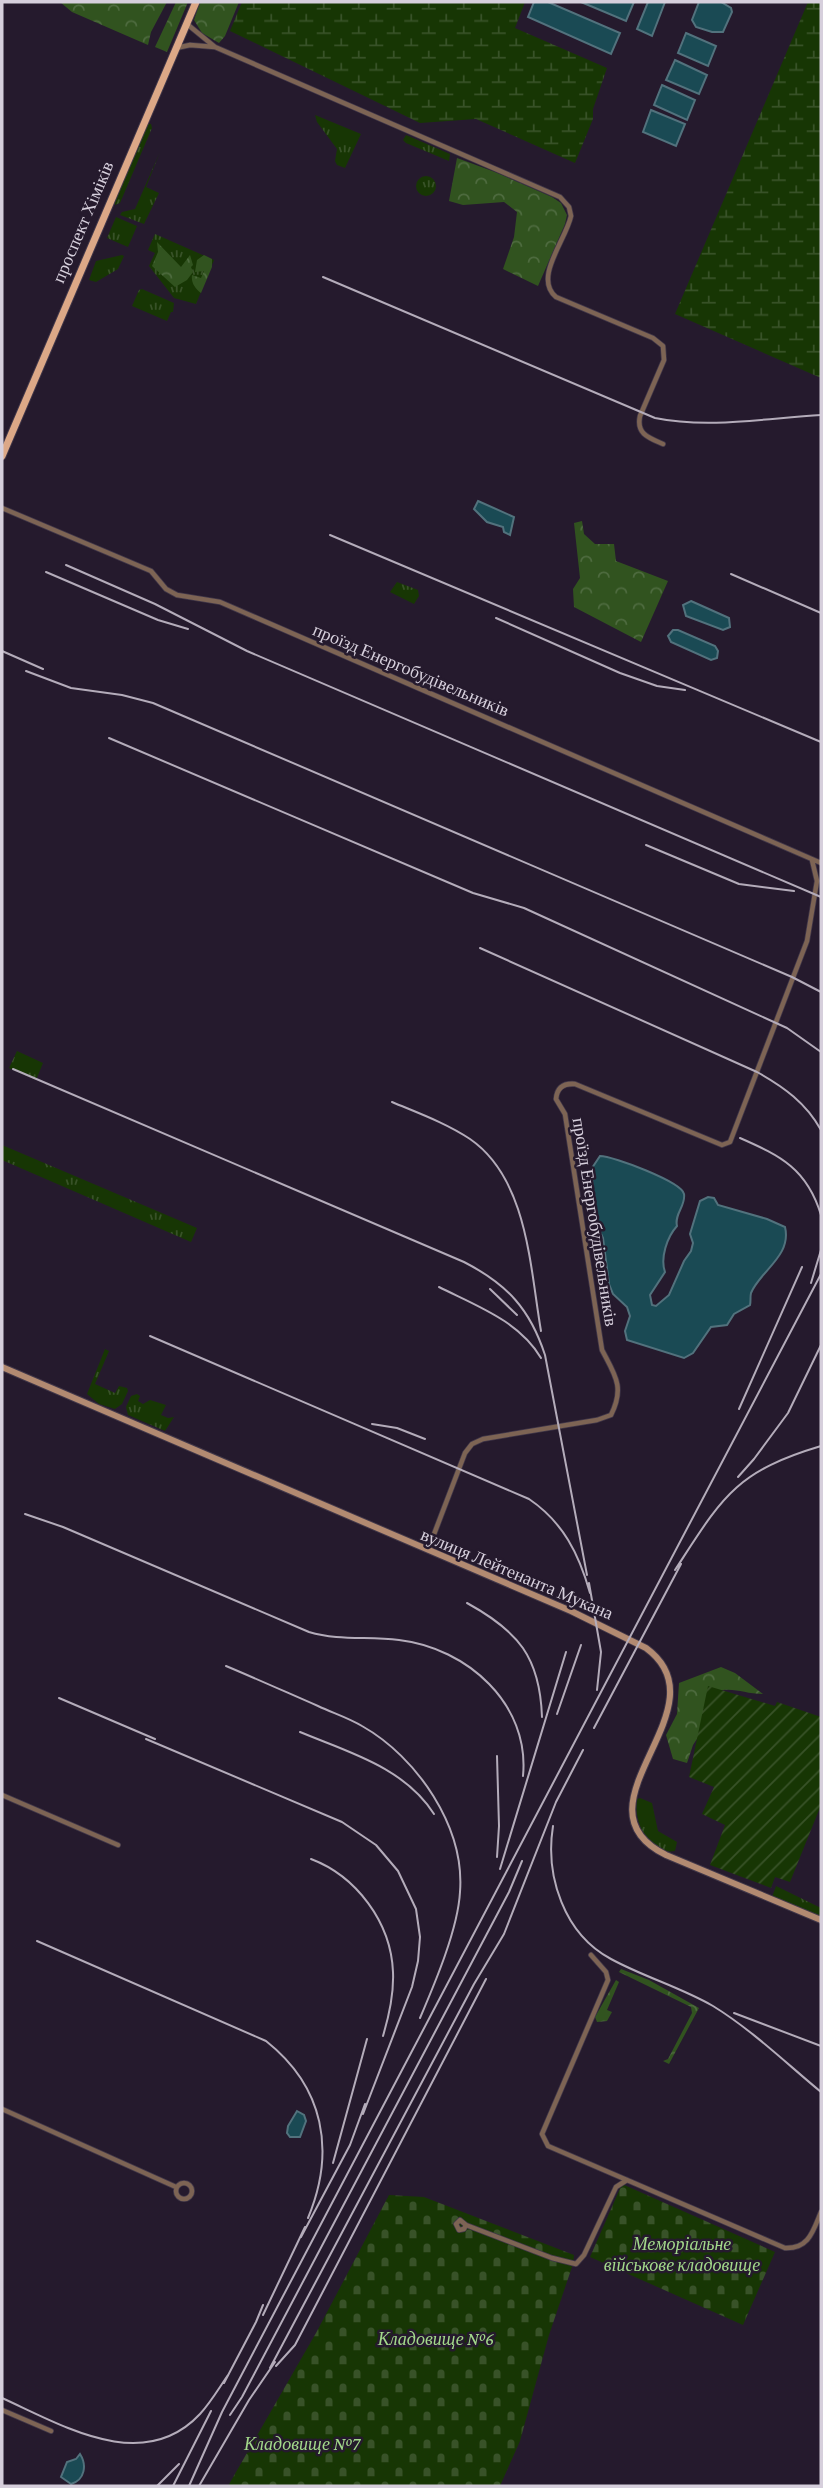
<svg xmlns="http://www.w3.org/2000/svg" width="823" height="2488" font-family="'Crimson Pro',serif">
<defs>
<pattern id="grass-tufts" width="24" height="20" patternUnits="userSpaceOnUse" patternTransform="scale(1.75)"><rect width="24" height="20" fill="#173604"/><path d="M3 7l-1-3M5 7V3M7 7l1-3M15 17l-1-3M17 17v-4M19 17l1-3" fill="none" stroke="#385228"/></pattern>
<pattern id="forest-crowns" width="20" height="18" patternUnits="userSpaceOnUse" patternTransform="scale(1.75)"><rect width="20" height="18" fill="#31531f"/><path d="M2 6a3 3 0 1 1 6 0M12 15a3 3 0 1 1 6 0" fill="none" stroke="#4e6b3f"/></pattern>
<pattern id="wetland-marsh" width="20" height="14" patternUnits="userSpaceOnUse" patternTransform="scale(1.75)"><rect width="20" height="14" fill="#173604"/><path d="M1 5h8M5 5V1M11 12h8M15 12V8" fill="none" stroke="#385228"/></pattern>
<pattern id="cemetery-stones" width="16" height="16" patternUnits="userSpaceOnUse" patternTransform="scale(1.75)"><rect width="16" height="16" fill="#173604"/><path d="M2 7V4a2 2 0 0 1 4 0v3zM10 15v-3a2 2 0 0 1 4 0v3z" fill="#385228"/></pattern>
<pattern id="garden-furrows" width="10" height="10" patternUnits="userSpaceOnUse" patternTransform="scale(1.75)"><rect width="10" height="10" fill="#173604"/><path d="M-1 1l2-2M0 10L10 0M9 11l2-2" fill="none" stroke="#385228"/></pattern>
</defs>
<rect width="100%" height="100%" fill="#251a2d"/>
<!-- grass -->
<path fill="url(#grass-tufts)" d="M315 115 361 134 345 168 337 165 335 161 337 149 317 122Z
M148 124H151L152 128 120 203 115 205 114 202Z
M406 135 450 154 449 161 406 143 403 140Z
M160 152 146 187 159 193 144 224 120 215 122 212 135 209Z
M416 186a10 10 0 1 1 20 0a10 10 0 1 1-20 0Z
M116 217 137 226 128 247 107 238Z
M155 234 214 260 196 304 174 298 149 266 155 253 148 250Z
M122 255 124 256 118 269 96 282 89 280 96 261Z
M142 289 174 303 173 312H171L167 321 132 306 139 290Z
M397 582 418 590 419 596 414 604 390 592Z
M17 1051 43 1063 36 1080 9 1068Z
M2 1145 197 1228 191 1242 2 1160Z
M105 1349 109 1351 95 1384 115 1393 119 1386 127 1388 128 1391 122 1404 115 1409 99 1404 87 1394Z
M137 1394 140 1396 138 1401 143 1404 150 1400 166 1405 161 1415 168 1418 174 1417 165 1431 128 1415 126 1407 131 1396Z
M640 1798 652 1803 658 1831 677 1842 675 1851C649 1856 633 1821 637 1799Z
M776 1886 821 1908V1917L772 1897Z"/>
<!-- forest -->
<path fill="url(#forest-crowns)" d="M60 2H167L151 32 148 45 72 12Z
M176 2H188L167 52 155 47Z
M200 2H239L225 36 219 43 202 33 194 20Z
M457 158 495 172 552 197 561 203 567 215 565 224 538 286 503 269 514 237 517 212 504 202 463 205 449 201Z
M157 242 181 267 190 255 193 265 191 267 193 272 187 280 175 287 152 266 158 252Z
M204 255 212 259V267L201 293C195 288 191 283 192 275L201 278 204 271 195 272 197 260Z
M582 521 584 534 595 544H614L616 561 668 581 641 642 574 607 573 589 580 578 574 523Z
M721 1667 735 1673 763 1694C744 1694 732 1686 715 1692L710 1719 693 1745 687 1763 673 1759 666 1735 677 1714 679 1683Z
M621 1969 649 1980 699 2008 669 2064 663 2061 668 2059 692 2013 691 2007 619 1972Z
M616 1980 619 1982 607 2010 612 2012 607 2021 597 2022 595 2017Z"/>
<!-- wetland -->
<path fill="url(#wetland-marsh)" d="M242 2H525L515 28 607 68 593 109V119L575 163 476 119 420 123 230 31Z
M808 2H821V378L675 314Z"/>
<!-- cemetery -->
<path fill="url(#cemetery-stones)" d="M622 2184 775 2252 743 2325 590 2257Z
M389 2195 424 2197 574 2255 573 2264 549 2335 520 2441 500 2486H228L316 2333Z"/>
<!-- garden -->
<path fill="url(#garden-furrows)" d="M708 1686 775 1706 777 1702 821 1717V1805L790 1882 775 1877 771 1888 710 1865 725 1825 702 1814 714 1787 689 1777Z"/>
<!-- water -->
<path fill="#1a4a54" stroke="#52727d" stroke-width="2" d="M534 2H548L620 33 611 54 528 17Z
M581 2H634L626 21Z
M648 2H665L652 36 637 29Z
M699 2H721L731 8 732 12 723 32H712L696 27 692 20Z
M686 33 716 46 708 66 678 53Z
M675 60 707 75 699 94 666 80Z
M662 85 695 100 687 120 654 105Z
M651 110 685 124 676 146 643 132Z
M478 501 514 517 510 535 504 532 503 527 487 522 474 509Z
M691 601 729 618 730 627 723 630 686 616 683 605Z
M673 630H678L715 646 718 651 717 658 711 660 671 642 668 636Z
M600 1156C613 1156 682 1182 684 1194 686 1206 674 1214 677 1226 667 1237 660 1258 665 1272L650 1295 652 1305 656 1306 669 1295 684 1261 691 1251 693 1243 690 1234 700 1201 708 1197 714 1198 718 1205 767 1219 785 1227C792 1256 760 1271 751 1293 750 1297 751 1301 750 1305L734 1314 727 1325 711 1327 693 1353 684 1358 627 1340 625 1331 630 1316 627 1307 613 1294 609 1284 603 1238 597 1225 595 1206 593 1201 592 1168Z
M297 2111 304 2115 306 2121 300 2137H290L287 2133 288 2126Z
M80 2454C87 2465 85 2480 71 2484L61 2477 67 2462 76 2459Z"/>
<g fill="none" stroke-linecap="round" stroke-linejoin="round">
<!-- minor casing -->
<g stroke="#413749" stroke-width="6">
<path id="minor" d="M215 47 560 197 569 207 571 216C566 240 533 278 556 297L653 338 663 346 664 360 640 416C636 434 649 438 663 444
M176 48 190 45 215 47 187 24
M2 508 151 571 166 589 177 595 220 602 821 863
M428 1550 465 1453 472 1444 483 1439 597 1420 611 1415C625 1387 615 1375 602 1350L565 1114 556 1099C557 1088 563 1083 575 1084L722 1145 730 1142 807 941 817 881 812 860
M2 1795 118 1845
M591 1955 606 1972 608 1980 542 2134 548 2146 785 2248C809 2249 813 2231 821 2212
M2 2109 176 2187
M176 2191a8 8 0 1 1 16 0a8 8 0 1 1-16 0Z
M466 2225 464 2229 459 2230 456 2224 460 2220 466 2225 552 2258 576 2264 584 2255 616 2187 627 2180
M2 2410 51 2431"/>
</g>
<!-- secondary casing -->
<g stroke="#413749" stroke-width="8">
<path id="secondary" d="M2 1367 571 1611 646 1648C728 1708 566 1806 666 1855L821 1920"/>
</g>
<!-- primary casing -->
<g stroke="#413749" stroke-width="9">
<path id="primary" d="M2 456 196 2"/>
</g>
<!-- minor -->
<use href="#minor" stroke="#7d6454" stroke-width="4.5"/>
<!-- secondary -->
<use href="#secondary" stroke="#b28a71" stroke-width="6"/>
<!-- primary -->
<use href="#primary" stroke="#dca887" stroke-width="7"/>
<!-- rail -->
<path stroke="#b4acba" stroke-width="2" d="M323 277 655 418C709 429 767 418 821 415
M330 535 821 742
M66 565 155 604 247 651 821 897
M46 572 158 620 188 629
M731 574 821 613
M496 618 620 673 657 686 685 690
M2 651 43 669
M26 671 71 688 122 695 153 703 792 977 821 992
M109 738 473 893 524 908 787 1028 821 1052
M646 845 739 884 794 891
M480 948 757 1072C784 1087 806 1103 821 1130
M13 1069 464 1262C507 1284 530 1309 545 1355L587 1575
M392 1102C418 1113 446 1123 470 1139 528 1179 530 1268 541 1331
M740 1138C781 1156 807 1169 821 1215
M811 1283 821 1250
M439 1287C477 1306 519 1321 541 1358
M490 1289 517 1315
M150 1336 529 1499C563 1522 579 1554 590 1593
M739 1409 802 1267
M372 1424 397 1428 425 1439
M738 1477 754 1459 788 1413 821 1345
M25 1514 63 1527 309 1632C339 1641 368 1636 399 1640 467 1648 530 1704 523 1776
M675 1570C722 1498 734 1472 821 1446
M589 1583 601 1652 597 1690
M467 1603C518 1631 540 1657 542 1717
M226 1666C257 1679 288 1693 318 1706 333 1713 349 1718 362 1726 417 1757 465 1827 460 1892 458 1929 435 1983 420 2018
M59 1698 155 1739
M557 1714 581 1645
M594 1728 681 1564
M300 1732C348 1752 404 1767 434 1814
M146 1739 342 1822 376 1845 398 1871 416 1909 420 1937 418 1961 412 1987 363 2114
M497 1756 499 1826 497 1857
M553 1826C545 1876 564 1934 611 1959 644 1977 680 1987 713 2006 752 2030 786 2063 821 2092
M311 1859C356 1876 391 1922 393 1972 394 1994 389 2016 383 2036
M500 1869 566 1652
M37 1941 266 2041C324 2087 336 2151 308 2218
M734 2013 821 2046
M333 2163 367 2039
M301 2237 350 2145 365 2104
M263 2315 305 2227
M276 2366 295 2345 486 1979
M270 2368 474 1984 504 1934 556 1802 583 1750
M224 2383 256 2322 263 2305
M2 2398C62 2425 143 2475 200 2414 211 2402 219 2388 228 2375
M230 2415 242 2397 509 1892 522 1861
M157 2486 179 2464
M173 2486 211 2411
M189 2486 222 2412 821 1274
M199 2486 249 2400 275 2362"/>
</g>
<g text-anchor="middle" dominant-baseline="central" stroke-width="5" stroke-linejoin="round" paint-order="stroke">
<!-- street labels -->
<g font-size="18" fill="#d6cfdc" stroke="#251a2d">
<text transform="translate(83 222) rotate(-67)">проспект Хіміків</text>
<text transform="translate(411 670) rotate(23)">проїзд Енергобудівельників</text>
<text transform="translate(595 1222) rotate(81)">проїзд Енергобудівельників</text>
<text transform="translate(517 1574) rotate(23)">вулиця Лейтенанта Мукана</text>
</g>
<!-- park labels -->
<g font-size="18" font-style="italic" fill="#a3d98b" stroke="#251a2d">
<text x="682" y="2244">Меморіальне<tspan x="682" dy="21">військове кладовище</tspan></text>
<text x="436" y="2339">Кладовище №6</text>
<text x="302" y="2444">Кладовище №7</text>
</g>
</g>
<!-- border -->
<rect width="823" height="2488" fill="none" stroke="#d6cfdc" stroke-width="7"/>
</svg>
